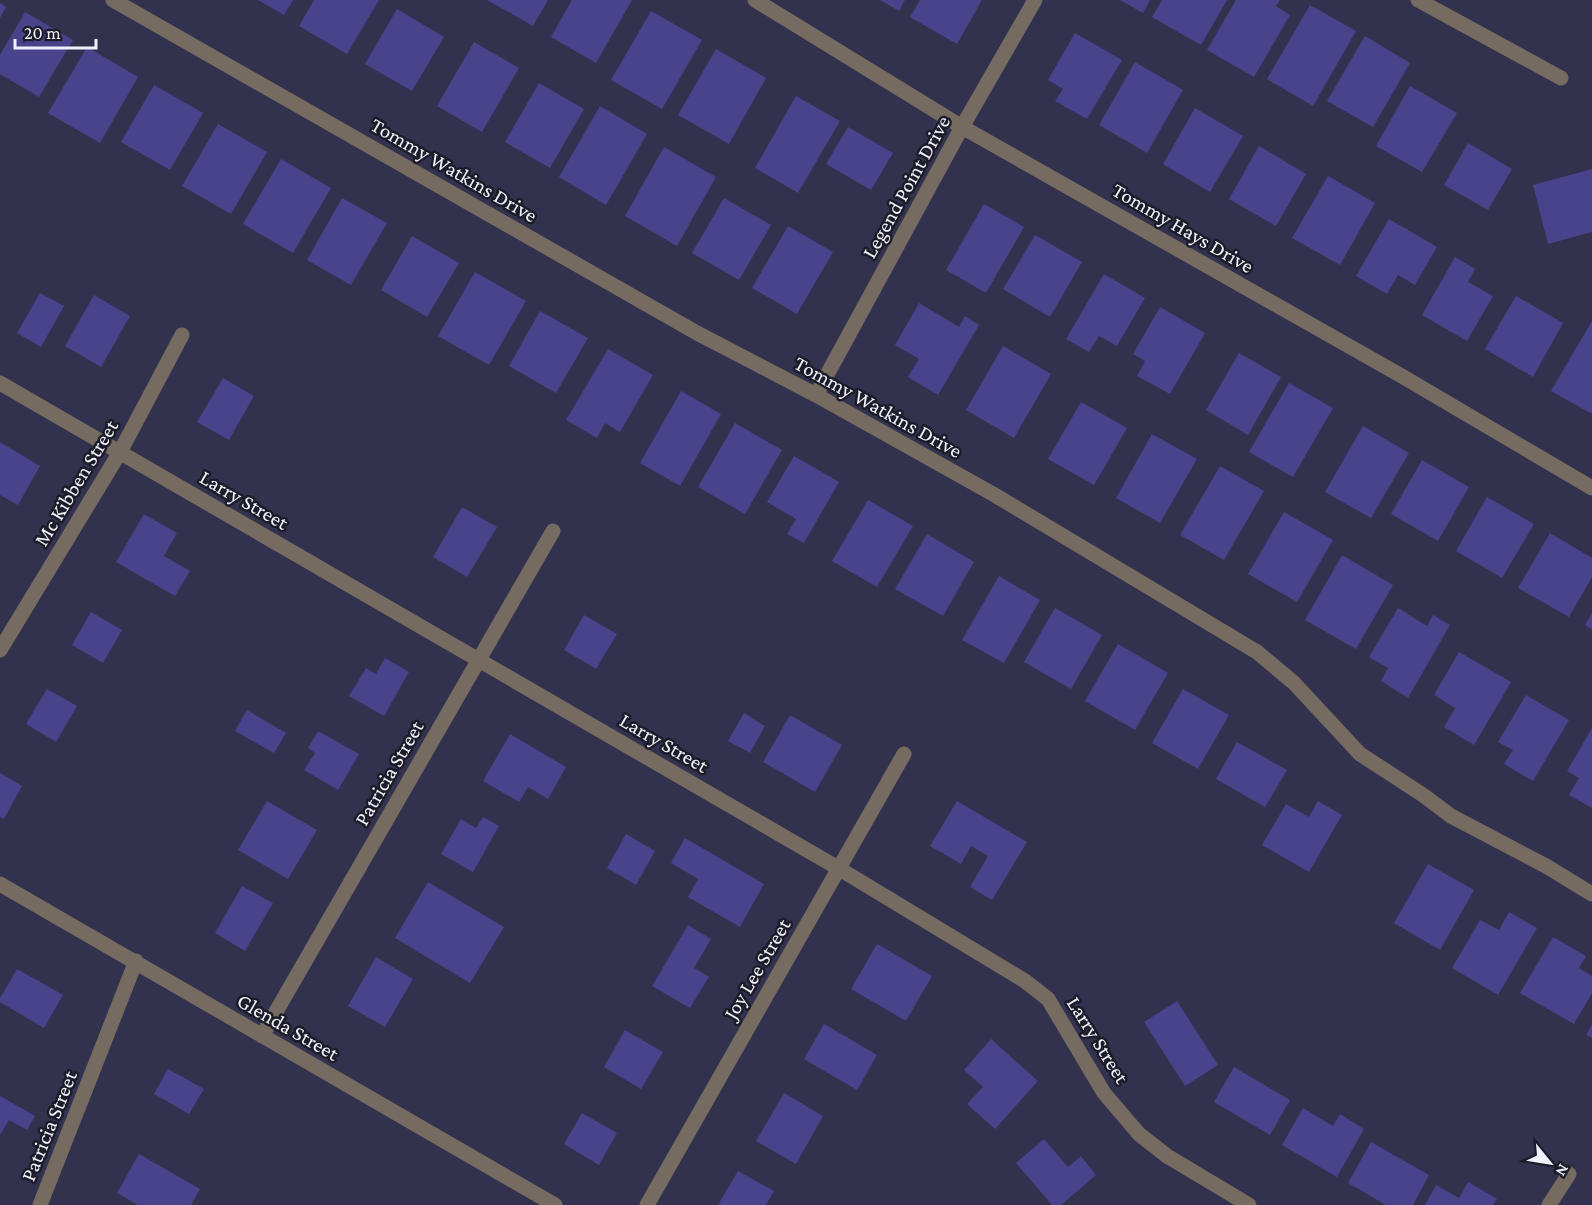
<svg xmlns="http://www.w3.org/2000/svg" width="1592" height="1205" font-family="'Crimson Pro',serif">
<rect width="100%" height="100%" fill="#32324e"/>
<!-- building -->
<path fill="#48438b" d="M258 0H293L284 15Z
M314 0H379L347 54 299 26Z
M487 0H548L533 26Z
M572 0H632L596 63 551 37Z
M880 0H905L899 11Z
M920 0H982L957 44 910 17Z
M1120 0H1150L1143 13Z
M1162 0H1227L1201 45 1152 17Z
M1236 0H1280L1276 6 1290 15 1254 77 1207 50Z
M0 3 6 7 0 18Z
M1310 5 1356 31 1313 106 1267 79Z
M397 9 444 37 412 91 365 64Z
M651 11 702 40 662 109 611 80Z
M25 12 73 40 39 97 0 74V55Z
M1075 33 1122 60 1087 119 1055 101 1063 89 1048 80Z
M1365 36 1410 63 1373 127 1327 101Z
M474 42 519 68 482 132 437 106Z
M87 47 138 77 100 143 48 113Z
M716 49 766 78 729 144 678 115Z
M1135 62 1183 90 1147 153 1099 125Z
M539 83 584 109 550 168 505 142Z
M154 85 203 113 170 170 121 142Z
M1410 86 1457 113 1422 172 1376 146Z
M796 96 840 121 798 193 755 168Z
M600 106 647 134 606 205 559 177Z
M1195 108 1243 136 1210 192 1163 164Z
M218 124 267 152 231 214 182 186Z
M848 127 893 153 871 190 826 164Z
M1468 143 1512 169 1488 210 1444 185Z
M1259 146 1306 174 1276 226 1229 199Z
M664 147 716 177 677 246 625 216Z
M281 159 331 188 293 253 243 224Z
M1592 169V232L1548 244 1533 185Z
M1328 176 1375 203 1340 265 1292 238Z
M342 198 387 223 351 285 307 260Z
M724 198 771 225 739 280 692 253Z
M984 204 1024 227 986 293 946 270Z
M1389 219 1437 247 1415 285 1398 275 1387 294 1356 276Z
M788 226 833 252 797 314 752 288Z
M1035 235 1082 262 1050 317 1003 289Z
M412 236 459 263 427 317 381 290Z
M1455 257 1475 269 1468 282 1493 296 1467 341 1422 315Z
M475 272 526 301 489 365 438 336Z
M1104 274 1145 298 1117 346 1099 336 1089 352 1066 339Z
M40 293 64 306 41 347 17 333Z
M94 295 130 316 101 367 65 346Z
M1516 296 1563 323 1533 377 1485 349Z
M919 303 959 327 965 316 979 325 938 395 908 377 919 359 895 345Z
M1160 307 1205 333 1170 394 1137 376 1145 361 1133 354Z
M540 311 588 338 556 393 509 366Z
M1592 321V414L1551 391Z
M1003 346 1051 374 1014 438 966 410Z
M608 349 653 375 620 432 605 423 597 438 566 420Z
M1239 353 1281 377 1248 435 1206 410Z
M223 378 254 396 229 440 197 422Z
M1289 383 1333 408 1293 477 1249 452Z
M681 391 721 414 680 486 640 463Z
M1081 402 1127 428 1094 485 1048 459Z
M735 423 782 450 745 514 698 487Z
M1363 426 1409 453 1371 518 1325 492Z
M1152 434 1197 459 1160 523 1116 498Z
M0 442 40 466 18 505 0 495Z
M794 456 839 482 804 543 787 534 796 519 767 502Z
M1422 460 1469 487 1438 541 1391 514Z
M1220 466 1264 491 1224 560 1180 535Z
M1487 497 1534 524 1502 578 1456 551Z
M868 500 913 526 877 587 832 561Z
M462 507 497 527 467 577 433 557Z
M1284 512 1333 540 1297 602 1248 574Z
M144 514 177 533 164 556 190 571 175 596 116 562Z
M1550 533 1592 558V577L1569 617 1518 588Z
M927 534 974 562 943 616 895 589Z
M1342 555 1393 585 1356 649 1305 620Z
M999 576 1040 600 1004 663 962 640Z
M1055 608 1102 635 1071 689 1024 662Z
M1398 608 1427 626 1433 615 1450 625 1408 698 1381 681 1388 668 1369 657Z
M91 612 122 630 103 663 72 645Z
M1592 613V629L1585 625Z
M584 615 617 634 596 669 564 650Z
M1118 644 1168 673 1135 730 1085 701Z
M1459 652 1511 682 1474 745 1444 727 1455 708 1434 695Z
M385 658 409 672 384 716 349 696 366 668 376 674Z
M47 689 77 706 56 742 26 724Z
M1183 689 1229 715 1198 769 1152 743Z
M1526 695 1569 720 1533 781 1504 764 1513 750 1498 742Z
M247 710 286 733 274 753 235 731Z
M744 713 765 726 750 753 728 741Z
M790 715 842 745 815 792 763 762Z
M1592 728V808L1569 795 1579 778 1567 771Z
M318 731 359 754 338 790 304 770 315 753 308 748Z
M510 734 566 767 548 799 528 787 519 802 483 781Z
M1237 742 1287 770 1265 807 1216 779Z
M0 773 22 786 4 819 0 817Z
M267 801 317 830 288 879 238 850Z
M957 801 1027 842 992 900 970 887 988 856 971 846 961 864 930 846Z
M1318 801 1342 815 1309 872 1262 845 1286 804 1309 817Z
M483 817 499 826 473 872 441 854 461 819 476 828Z
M626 834 655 851 636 885 607 868Z
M685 838 764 884 740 927 688 897 698 879 671 863Z
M1428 864 1474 890 1440 950 1394 923Z
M428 882 504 927 470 983 395 938Z
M242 886 273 903 245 951 215 933Z
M1509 912 1537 928 1498 995 1452 968 1480 920 1499 930Z
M688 925 711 939 694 968 709 977 690 1008 652 986Z
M1553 937 1586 956 1579 968 1592 976V993L1574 1024 1520 993Z
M877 944 932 976 906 1021 851 989Z
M376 957 413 979 385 1027 348 1006Z
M17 969 63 995 44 1028 0 1002V998Z
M1177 1001 1218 1065 1185 1086 1144 1022Z
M824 1024 877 1055 857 1090 804 1059Z
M1592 1024V1038L1586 1035Z
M625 1030 663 1052 641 1089 604 1067Z
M991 1039 1038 1081 995 1129 967 1104 983 1087 964 1070Z
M1234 1067 1290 1100 1270 1135 1214 1102Z
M168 1069 204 1089 189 1114 154 1094Z
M784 1093 823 1116 796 1164 756 1141Z
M0 1096 35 1116 27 1130 9 1120 0 1135Z
M1303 1108 1333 1126 1340 1114 1364 1129 1337 1177 1282 1145Z
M582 1113 617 1133 599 1165 564 1144Z
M1044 1139 1068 1167 1081 1156 1096 1175 1061 1205H1052L1016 1163Z
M1371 1142 1429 1175 1413 1205H1386L1348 1183Z
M139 1154 200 1189 191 1205H138L117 1193Z
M738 1171 774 1191 766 1205H718Z
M1468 1182 1497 1199 1493 1205H1425L1436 1185 1459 1198Z"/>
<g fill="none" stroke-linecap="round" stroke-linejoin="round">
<!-- street -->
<path stroke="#766b60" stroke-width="15" d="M113 0 697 333 816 395 993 494 1257 652 1294 683 1360 754 1423 795 1451 816 1546 866 1592 894
M755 0 962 127 1400 375 1592 488
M1418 0 1561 78
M0 383 838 868 1025 981 1048 999 1104 1093 1139 1134 1167 1156 1249 1205
M816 395 962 127 1035 0
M0 650 120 452 182 335
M0 884 555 1205
M262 1036 553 531
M40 1205 136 961
M647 1205 904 754
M1549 1205 1569 1174"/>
</g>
<g text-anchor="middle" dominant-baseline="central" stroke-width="5" stroke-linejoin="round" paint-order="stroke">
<!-- street labels -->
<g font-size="21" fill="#f0f1fc" stroke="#1c1c28">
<text transform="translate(454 170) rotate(30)">Tommy Watkins Drive</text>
<text transform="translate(906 187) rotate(-61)">Legend Point Drive</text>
<text transform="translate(1183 228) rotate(30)">Tommy Hays Drive</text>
<text transform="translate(878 407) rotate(29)">Tommy Watkins Drive</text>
<text transform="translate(76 483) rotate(-59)">Mc Kibben Street</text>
<text transform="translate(244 500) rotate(30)">Larry Street</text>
<text transform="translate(664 743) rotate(30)">Larry Street</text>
<text transform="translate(389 773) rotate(-60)">Patricia Street</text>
<text transform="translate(757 969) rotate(-60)">Joy Lee Street</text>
<text transform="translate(288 1027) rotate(30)">Glenda Street</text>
<text transform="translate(1098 1040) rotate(58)">Larry Street</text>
<text transform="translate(49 1126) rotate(-68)">Patricia Street</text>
</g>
</g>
<!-- north arrow -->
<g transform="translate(1550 1163) rotate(120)" stroke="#1c1c28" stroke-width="4.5" paint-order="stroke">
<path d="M0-4.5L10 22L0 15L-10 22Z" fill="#f0f1fc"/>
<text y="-9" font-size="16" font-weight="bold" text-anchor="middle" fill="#f0f1fc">N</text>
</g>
<!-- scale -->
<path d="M15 39v9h81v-9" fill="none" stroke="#f0f1fc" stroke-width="3"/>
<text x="24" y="39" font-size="18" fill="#f0f1fc" stroke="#1c1c28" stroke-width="4.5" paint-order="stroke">20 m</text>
</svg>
